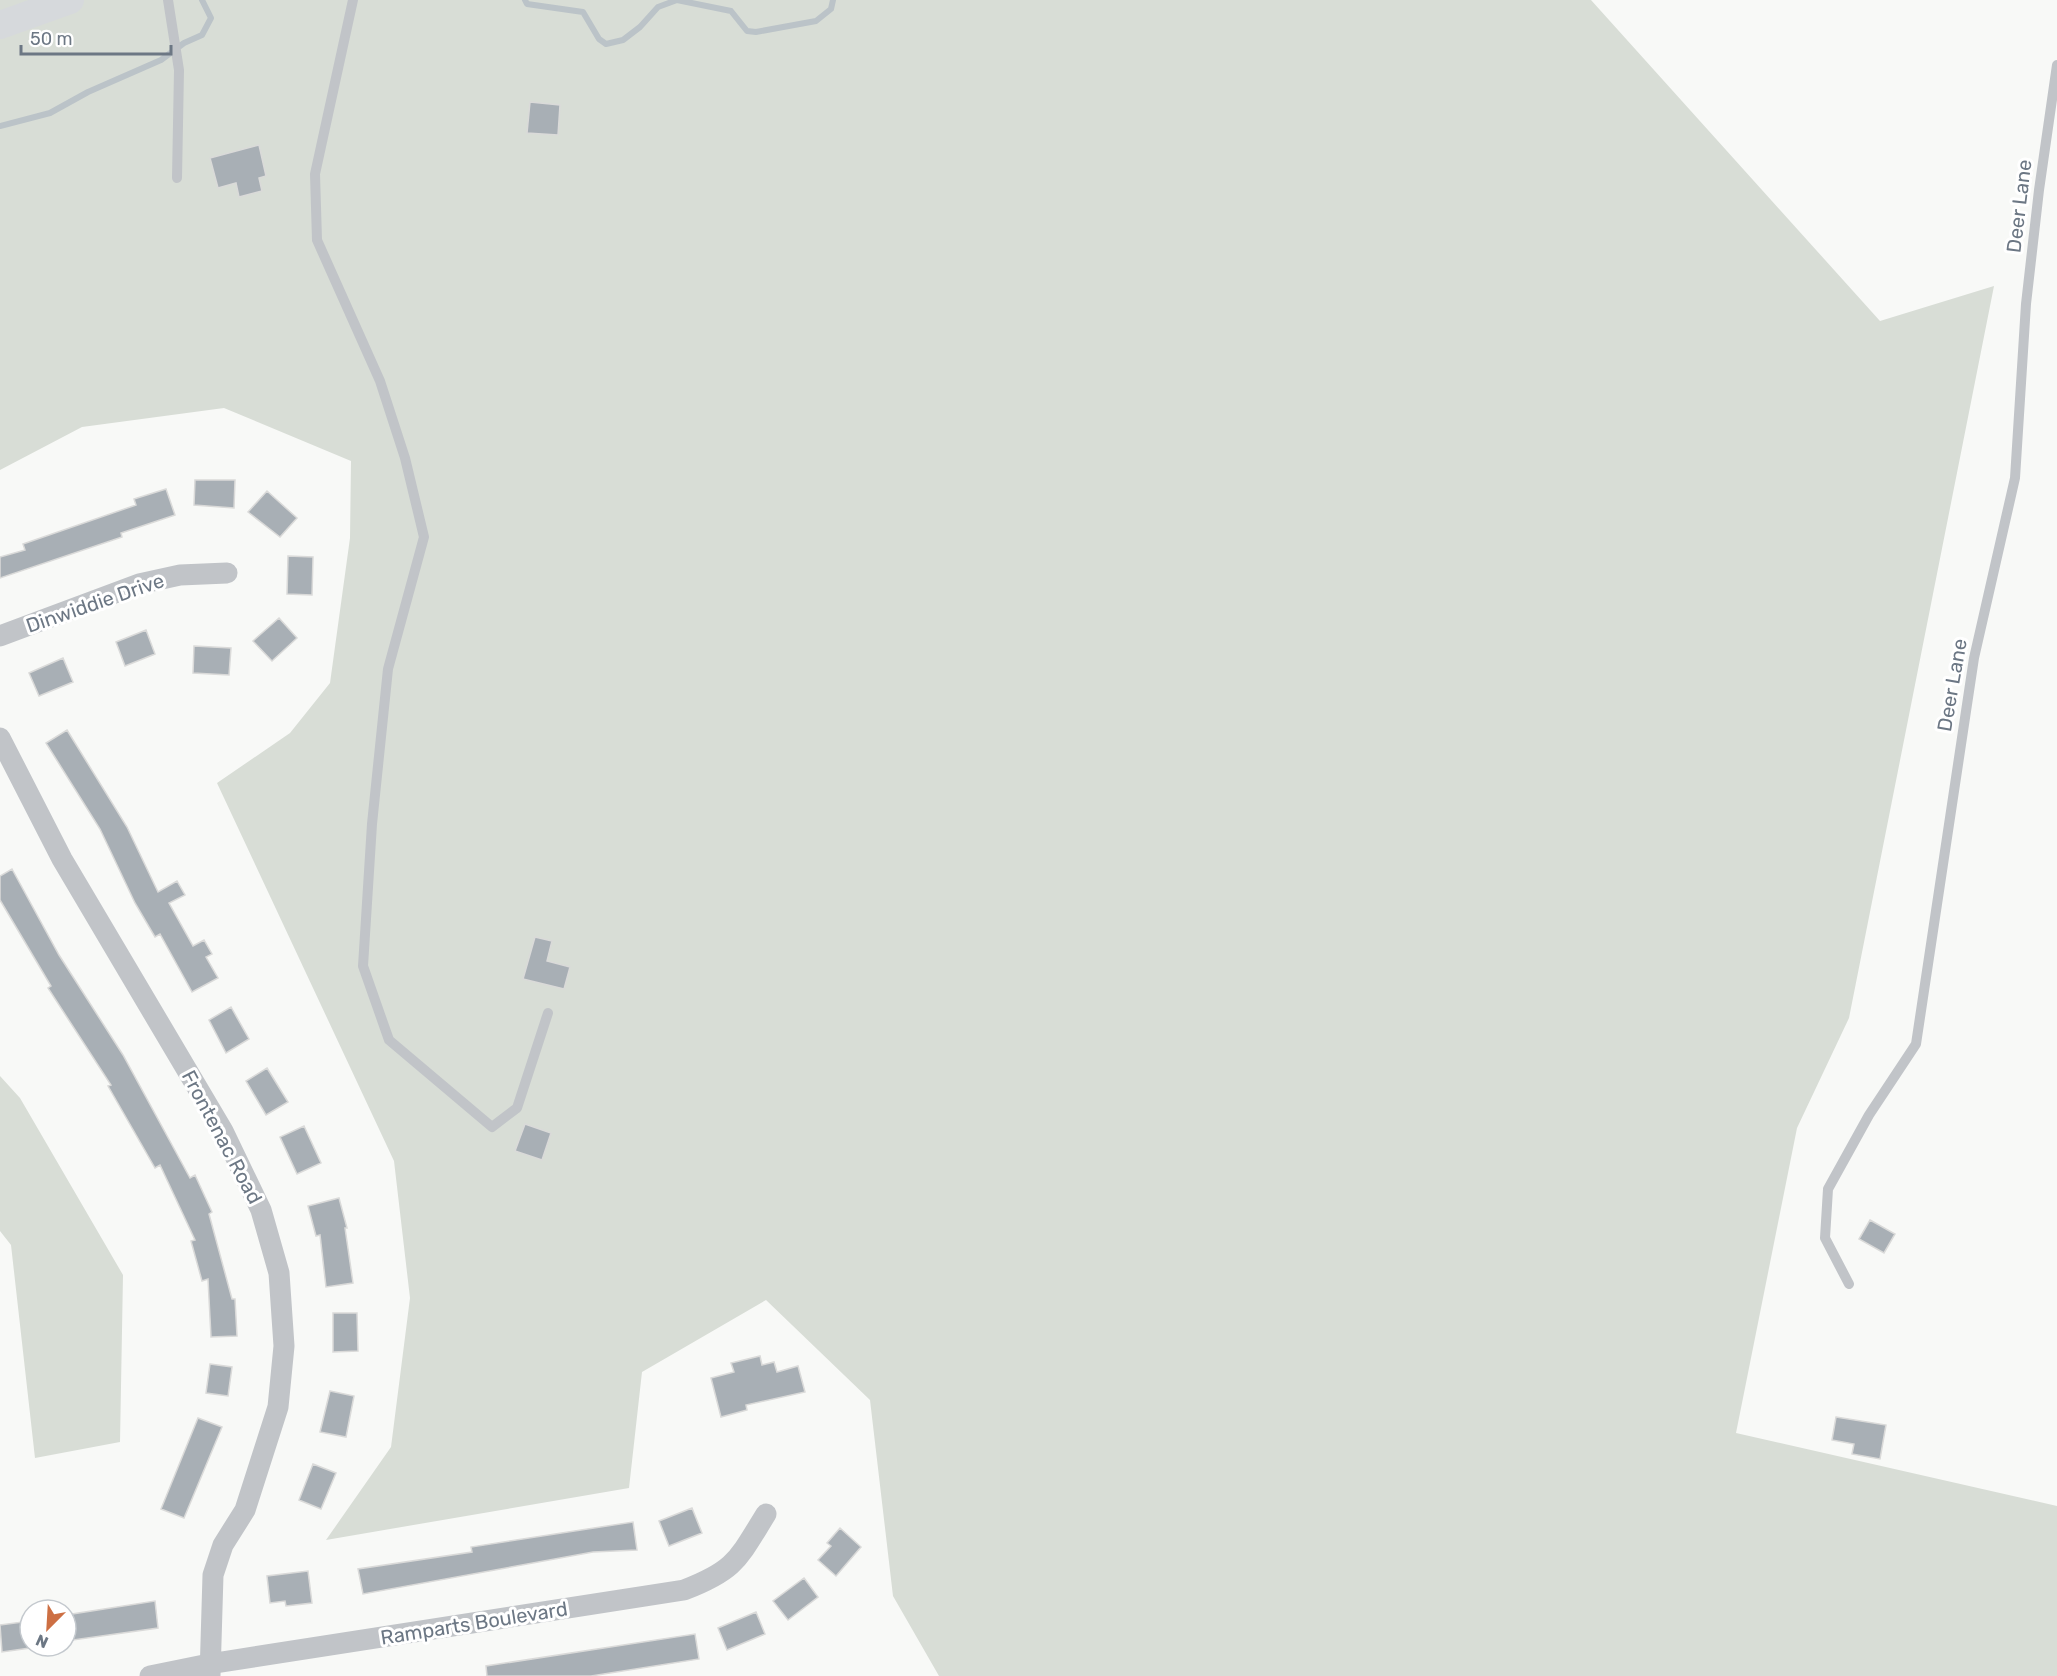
<svg xmlns="http://www.w3.org/2000/svg" width="2057" height="1676" font-family="Rubik,sans-serif">
<rect width="100%" height="100%" fill="#f8f9f7"/>
<!-- green -->
<path fill="#d8ddd6" d="M0 0H1591L1880 321 1994 286 1849 1018 1797 1128 1736 1433 2057 1506V1676H939L893 1596 870 1400 766 1300 642 1372 629 1488 326 1540 391 1447 410 1298 394 1161 217 783 290 733 330 683 350 538 351 461 224 408 82 427 0 470Z
M0 1076 20 1098 123 1275 120 1442 35 1458 11 1245 0 1231Z"/>
<g fill="none" stroke-linecap="round" stroke-linejoin="round">
<!-- stream -->
<path stroke="#bbc3c8" stroke-width="6" d="M525 0 527 4 583 12 599 39 606 44 623 40 640 27 658 7 677 0 731 11 747 31 756 32 816 21 831 9 833 0
M0 126 50 113 88 92 161 60 184 43 202 35 211 18 202 0"/>
</g>
<!-- building -->
<path fill="#a8afb5" stroke="#dadad9" stroke-width="1.5" d="M530 102 560 105 558 135 527 133Z
M259 145 266 176 259 178 262 191 239 197 236 183 218 188 210 158Z
M195 480H235L234 508 194 505Z
M166 489 175 515 121 533 122 537 0 578V557L25 550 23 544 136 505 134 499Z
M267 491 297 518 280 537 248 512Z
M288 556 313 557 312 595 287 594Z
M279 618 297 638 272 661 253 641Z
M146 630 155 654 125 666 116 642Z
M194 646 231 648 229 675 193 673Z
M63 658 73 682 39 696 29 673Z
M67 730 127 827 158 892 177 881 185 895 169 903 193 946 204 940 212 954 206 957 218 978 192 992 160 934 155 937 135 903 100 829 46 743Z
M12 869 59 955 123 1055 190 1178 195 1175 212 1212 209 1214 232 1299H235L237 1336 211 1337 208 1279 202 1281 191 1241 195 1240 160 1165 155 1168 108 1086 111 1085 48 988 51 986 0 900V876Z
M535 937 552 941 547 961 570 967 564 989 523 979Z
M231 1007 249 1039 226 1053 209 1020Z
M267 1068 288 1102 266 1115 246 1081Z
M525 1124 551 1133 542 1160 515 1151Z
M304 1126 321 1163 297 1174 280 1137Z
M339 1198 347 1228H345L353 1283 326 1287 320 1235 316 1236 308 1206Z
M1870 1220 1895 1234 1884 1253 1859 1239Z
M333 1313H357L358 1351 333 1352Z
M760 1356 762 1365 774 1362 777 1372 798 1366 805 1392 746 1405 747 1410 721 1417 711 1378 734 1372 731 1363Z
M210 1364 232 1367 228 1396 206 1393Z
M330 1391 354 1396 346 1437 320 1432Z
M1836 1417 1886 1425 1880 1459 1852 1454 1854 1444 1832 1440Z
M198 1418 222 1427 184 1518 161 1509Z
M313 1464 336 1473 321 1509 299 1500Z
M692 1508 702 1533 669 1546 659 1521Z
M633 1522 637 1550 593 1552 363 1594 358 1569 472 1552 471 1547Z
M840 1528 861 1547 836 1576 818 1560 831 1546 827 1543Z
M308 1571 312 1603 286 1606 285 1601 270 1603 267 1576Z
M804 1578 818 1597 788 1620 773 1601Z
M155 1601 158 1628 66 1641V1615Z
M756 1612 765 1634 727 1650 718 1628Z
M30 1621V1648L2 1652 0 1625Z
M695 1634 699 1659 591 1676H487L486 1666Z"/>
<g fill="none" stroke-linecap="round" stroke-linejoin="round">
<!-- lane -->
<path stroke="#c1c4c8" stroke-width="10" d="M168 0 179 70 177 178
M353 0 315 174 317 240 380 381 405 458 424 537 388 669 372 824 363 966 389 1040 492 1127 517 1108 548 1013
M1849 1284 1825 1238 1828 1189 1869 1115 1916 1044 1974 658 2015 478 2026 304 2039 190 2057 65"/>
<!-- street -->
<path stroke="#c1c4c8" stroke-width="21" d="M0 636 139 584 180 575 227 573
M0 738 62 859 223 1131 261 1210 279 1273 284 1346 278 1407 245 1510 223 1545 213 1575 210 1676
M150 1676 209 1664 684 1590C736 1570 738 1559 766 1514"/>
<!-- secondary -->
<path stroke="#d6d9dc" stroke-width="28" d="M0 25 70 0"/>
</g>
<g text-anchor="middle" dominant-baseline="central" stroke-width="6" stroke-linejoin="round" paint-order="stroke">
<!-- street labels -->
<g font-size="20" fill="#6c7784" stroke="#fff">
<text transform="translate(2019 206) rotate(-83)">Deer Lane</text>
<text transform="translate(95 603) rotate(-19)">Dinwiddie Drive</text>
<text transform="translate(1952 685) rotate(-80)">Deer Lane</text>
<text transform="translate(222 1137) rotate(62)">Frontenac Road</text>
<text transform="translate(474 1623) rotate(-9)">Ramparts Boulevard</text>
</g>
</g>
<!-- north arrow -->
<g transform="translate(48 1628) rotate(204)"><circle r="28" fill="#ffffff" stroke="#c4c9ce" stroke-width="1.5"/>
<path d="M0-4.5L10 22L0 15L-10 22Z" fill="#cd6f43"/>
<text y="-9" font-size="16" font-weight="bold" text-anchor="middle" fill="#6c7784">N</text>
</g>
<!-- scale -->
<path d="M21 45v9h150v-9" fill="none" stroke="#6c7784" stroke-width="3"/>
<text x="30" y="45" font-size="18" fill="#6c7784" stroke="#ffffff" stroke-width="4.5" paint-order="stroke">50 m</text>
</svg>
